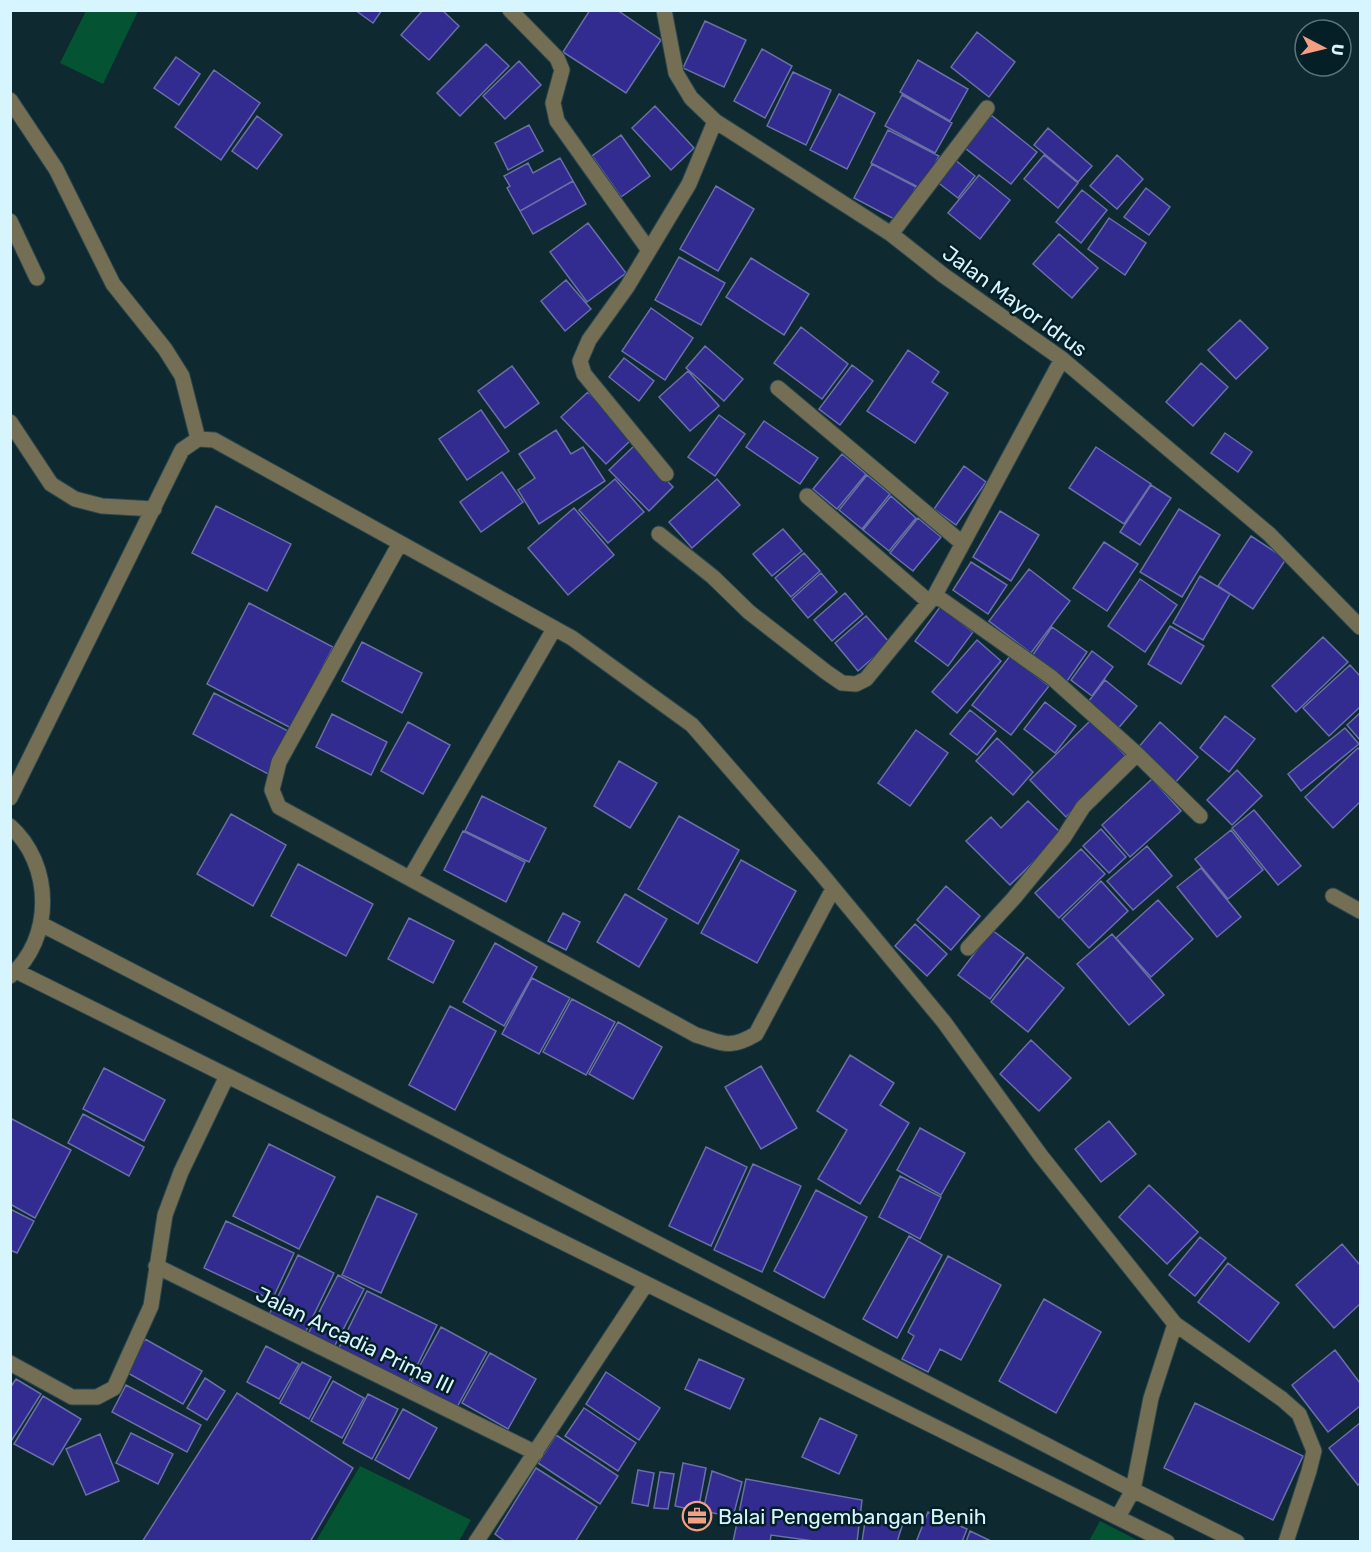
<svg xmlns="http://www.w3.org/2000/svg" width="1371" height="1552" font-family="Rubik,sans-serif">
<rect width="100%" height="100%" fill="#0e2930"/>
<!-- green -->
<path fill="#045433" d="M86 11H138L103 84 60 63Z
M360 1466 471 1520 459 1541H316Z
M1100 1521 1139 1541H1089Z"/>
<!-- building -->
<path fill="#322b90" stroke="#6970a8" stroke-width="1.5" d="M355 10H382L373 23Z
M423 10H442L459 26 429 60 401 35Z
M590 10H617L661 40 626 93 563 52Z
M705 21 746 40 724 87 683 68Z
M977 32 1015 62 989 97 951 67Z
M486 44 509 66 460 116 437 93Z
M762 49 792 66 765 118 734 101Z
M176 57 200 74 179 105 154 88Z
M918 60 968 89 950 121 900 92Z
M519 61 541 85 505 119 483 96Z
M214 70 260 103 221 160 175 127Z
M793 72 831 90 806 145 767 126Z
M839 94 875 113 847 169 810 150Z
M902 95 952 123 935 153 885 126Z
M655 106 694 148 671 170 632 128Z
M991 115 1037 152 1011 184 965 148Z
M257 116 282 135 257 169 232 151Z
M529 125 543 151 508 170 495 143Z
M1048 128 1092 166 1078 182 1034 145Z
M888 130 939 156 922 189 871 163Z
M621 135 650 176 621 197 592 156Z
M1044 155 1078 183 1058 208 1024 179Z
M1117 155 1143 179 1117 209 1090 186Z
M560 158 573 181 520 211 507 188 510 186 504 176 528 163 533 173Z
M954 159 975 176 958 198 936 181Z
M872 164 916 187 898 221 854 198Z
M979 175 1010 200 980 239 948 213Z
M573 181 586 204 533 234 520 211Z
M716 186 754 209 718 271 680 249Z
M1146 188 1170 207 1149 235 1124 217Z
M1082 190 1107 210 1081 243 1056 222Z
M1109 218 1146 243 1125 275 1088 249Z
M588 223 626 273 587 302 550 252Z
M1059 234 1098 268 1072 298 1033 264Z
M679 257 725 283 701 325 655 300Z
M751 258 809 294 784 335 726 297Z
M566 280 591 309 565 331 541 301Z
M651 308 693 338 665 380 622 351Z
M1240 320 1268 348 1236 379 1208 350Z
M801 327 848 364 822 399 774 363Z
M705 346 743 379 724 401 686 368Z
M908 350 939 372 932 382 948 393 915 443 867 411Z
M624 358 654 381 639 401 609 377Z
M1201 363 1228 387 1193 426 1166 402Z
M852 365 873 381 840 425 819 409Z
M512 366 539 403 505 428 478 391Z
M688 371 719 406 690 431 659 397Z
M588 392 633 438 606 464 561 417Z
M481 410 509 451 467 480 439 439Z
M719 415 745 434 715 476 688 457Z
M764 421 818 458 800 484 746 447Z
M556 430 571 454 583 447 605 481 539 524 518 490 535 478 519 454Z
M1225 433 1252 452 1238 472 1211 453Z
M634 446 673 487 649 511 609 470Z
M1096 447 1151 484 1124 524 1069 488Z
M842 454 866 474 837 509 813 489Z
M964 466 986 482 956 525 934 509Z
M502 472 523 502 481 532 460 502Z
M867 475 890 494 862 529 839 510Z
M615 479 644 512 608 543 579 510Z
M717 479 740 505 692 548 669 522Z
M1151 485 1171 498 1140 545 1120 532Z
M891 496 916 518 889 551 863 530Z
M216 506 291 544 267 591 192 553Z
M574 508 614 555 568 595 528 548Z
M1179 509 1220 535 1182 597 1140 572Z
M1000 511 1039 535 1011 581 973 557Z
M918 518 941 537 913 571 890 553Z
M783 529 802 551 772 576 753 554Z
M1251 536 1286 559 1253 609 1218 586Z
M1104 542 1138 564 1107 611 1073 588Z
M804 553 820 571 791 597 775 578Z
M971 562 1007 585 988 614 953 590Z
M1029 569 1070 601 1031 653 989 621Z
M821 573 837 592 808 618 792 599Z
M1200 576 1230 594 1203 640 1173 623Z
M1140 579 1177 605 1145 652 1108 626Z
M845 593 863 614 832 641 814 620Z
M249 603 333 647 291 728 207 684Z
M940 607 973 632 948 666 915 641Z
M866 616 890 643 858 671 835 643Z
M1170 626 1204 646 1181 684 1148 664Z
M1052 627 1087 652 1065 684 1030 659Z
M1323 637 1348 662 1296 712 1272 686Z
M977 640 1001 661 957 713 932 692Z
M362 642 422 673 402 713 342 681Z
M1092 651 1113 667 1092 696 1071 680Z
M1010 656 1049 686 1011 735 972 705Z
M1350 665 1360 676V707L1329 736 1303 708Z
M1105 680 1137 706 1116 731 1085 706Z
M214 693 292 733 270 775 193 734Z
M1045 702 1076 726 1055 753 1024 729Z
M970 710 996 731 977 755 950 734Z
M1360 713V740L1347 725Z
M332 714 387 742 371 775 316 747Z
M1225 716 1255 739 1229 772 1200 748Z
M1091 720 1126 756 1066 817 1030 780Z
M408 722 450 745 423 794 381 771Z
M1160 722 1198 757 1175 783 1137 749Z
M1345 728 1359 744 1301 791 1288 774Z
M916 730 948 753 910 806 878 783Z
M997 738 1033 772 1013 795 976 761Z
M1358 748 1360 750V802L1333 828 1305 797Z
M619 761 657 783 630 828 594 806Z
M1237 770 1262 796 1232 825 1207 800Z
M1152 779 1181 811 1130 857 1102 825Z
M482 796 546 828 529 862 465 831Z
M1028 801 1062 834 1010 885 966 841 991 817 1001 828Z
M1254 810 1301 866 1278 885 1232 828Z
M231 814 286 845 253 906 197 874Z
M679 816 739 850 698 924 638 889Z
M1101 829 1126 857 1109 873 1083 846Z
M1231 830 1263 870 1228 899 1195 859Z
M463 831 525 862 506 902 444 870Z
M1147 846 1172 876 1133 910 1107 881Z
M1081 849 1105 874 1059 918 1035 893Z
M741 860 796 891 757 963 701 933Z
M298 864 373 904 346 956 271 916Z
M1201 868 1241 917 1217 937 1177 887Z
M1101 881 1128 911 1089 948 1062 919Z
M946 886 980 916 951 950 917 920Z
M625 894 667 919 639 967 597 942Z
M1158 900 1193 939 1151 977 1116 938Z
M563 913 580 922 566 950 548 941Z
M409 918 454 941 433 983 388 959Z
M915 924 947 954 927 976 895 946Z
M992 930 1024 954 990 999 958 975Z
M1112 934 1164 995 1129 1025 1077 964Z
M495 943 537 967 504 1026 463 1002Z
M1027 957 1064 988 1028 1032 991 1002Z
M532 978 570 998 539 1054 502 1034Z
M572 999 615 1022 586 1075 543 1052Z
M450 1006 496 1031 455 1110 409 1085Z
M618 1022 662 1047 633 1099 589 1074Z
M1031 1040 1071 1078 1039 1111 1000 1074Z
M850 1055 894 1083 880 1105 909 1123 860 1204 818 1179 847 1130 817 1111Z
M761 1066 797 1128 761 1149 725 1087Z
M104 1068 165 1100 144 1141 83 1109Z
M83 1114 144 1147 129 1176 68 1143Z
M10 1118 71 1150 35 1218 10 1204Z
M1109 1121 1136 1154 1101 1182 1075 1149Z
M920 1128 965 1153 941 1195 897 1170Z
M269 1144 335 1177 299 1249 233 1216Z
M706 1147 747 1167 711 1246 669 1226Z
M753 1164 801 1186 762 1272 714 1250Z
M900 1176 941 1197 920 1239 879 1217Z
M1149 1185 1198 1232 1167 1264 1119 1217Z
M816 1190 867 1217 824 1298 774 1271Z
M377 1196 417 1214 381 1293 342 1275Z
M10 1209 34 1221 17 1253 10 1250Z
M226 1221 294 1253 272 1300 204 1268Z
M909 1236 942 1255 897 1338 863 1319Z
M1200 1237 1226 1258 1195 1296 1169 1275Z
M1342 1244 1360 1265V1304L1334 1328 1296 1285Z
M298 1255 334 1273 304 1335 268 1317Z
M948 1256 1001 1285 961 1360 940 1349 928 1372 902 1359 914 1336 908 1332Z
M1228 1263 1279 1303 1249 1342 1198 1302Z
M338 1275 364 1289 332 1351 306 1338Z
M367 1291 437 1325 407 1386 337 1352Z
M1044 1299 1101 1332 1056 1413 999 1381Z
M441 1327 487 1352 457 1407 411 1382Z
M145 1339 202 1371 183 1404 126 1372Z
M266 1346 299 1364 279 1399 247 1382Z
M1335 1350 1360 1383V1406L1328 1432 1292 1385Z
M490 1353 536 1379 508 1429 462 1403Z
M699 1359 744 1379 730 1409 685 1389Z
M302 1362 331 1377 309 1419 280 1403Z
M606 1372 660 1408 639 1440 586 1404Z
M205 1378 225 1391 207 1420 187 1408Z
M16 1379 41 1394 10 1443V1388Z
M333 1381 364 1398 342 1438 311 1421Z
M126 1385 201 1425 187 1452 112 1412Z
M237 1393 353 1468 310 1542H142Z
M368 1394 398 1409 372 1459 343 1443Z
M43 1396 81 1419 53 1465 14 1444Z
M1195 1403 1303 1456 1273 1520 1164 1468Z
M584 1408 636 1443 618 1471 565 1436Z
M403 1409 437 1428 409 1479 375 1460Z
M820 1418 857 1435 839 1474 802 1457Z
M1360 1423V1483L1358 1485 1329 1448Z
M131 1433 173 1454 158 1484 116 1463Z
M100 1434 119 1481 86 1495 66 1449Z
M556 1435 618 1476 600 1504 538 1463Z
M683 1463 706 1468 698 1511 675 1506Z
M536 1468 597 1507 575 1542H506L495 1534Z
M638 1470 654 1473 648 1506 632 1503Z
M712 1471 742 1482 733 1517 703 1511Z
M660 1472 674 1474 668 1509 654 1508Z
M746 1479 862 1500 857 1542H821L771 1535 770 1542H733Z
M928 1512 967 1529 962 1542H916Z
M866 1515 903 1523 897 1542H862Z
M970 1531 993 1542H966Z"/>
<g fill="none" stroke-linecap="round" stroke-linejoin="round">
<!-- minor casing -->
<g stroke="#2a464d" stroke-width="17">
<path id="minor" d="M510 10 557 58 562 70 553 103 557 121 648 249
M664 10 676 73 691 98 715 121 891 234 943 275 1062 359 1269 534 1360 627
M10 100 56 169 113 284 165 349 182 376 198 439
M10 221 37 278
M891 234 987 108
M778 388 962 543
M10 422 51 484 75 499 102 506 154 509
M666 474 584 374 580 361 589 340 627 287 689 184 715 121
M807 496 929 602
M659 534 713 577 749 612 826 672 842 683 856 684 866 679 935 595 1062 359
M400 543 279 762 272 790 279 807 696 1035C723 1043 729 1050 756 1034L833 889
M935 595 1051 677 1137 754 1200 816
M10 798 182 450 198 439 214 440 572 638 692 725 819 871 944 1022 1041 1156 1175 1324 1282 1399 1299 1414 1314 1451 1309 1471 1286 1542
M10 826C53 864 54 939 10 976
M410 878 554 629
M1333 896 1360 911
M41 924 1133 1490 1237 1542
M968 948 1014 898 1064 837 1083 807 1137 754
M16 971 1167 1542
M156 1266 536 1453
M10 1363 72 1397H97L114 1388 151 1306 165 1215 181 1172 227 1076
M1118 1517 1133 1490 1151 1398 1175 1324
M476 1542 646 1284"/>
</g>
<!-- minor -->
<use href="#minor" stroke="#736e54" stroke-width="15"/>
</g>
<!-- icons -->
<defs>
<g id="office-ring" transform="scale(1.5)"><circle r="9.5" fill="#051f26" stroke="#f39f84" stroke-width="1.5"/><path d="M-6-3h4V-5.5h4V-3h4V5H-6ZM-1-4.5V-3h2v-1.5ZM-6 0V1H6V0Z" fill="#f39f84"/></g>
</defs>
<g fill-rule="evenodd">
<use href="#office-ring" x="697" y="1516"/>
</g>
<g text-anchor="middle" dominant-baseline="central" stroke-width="5" stroke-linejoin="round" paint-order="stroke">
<!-- street labels -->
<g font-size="21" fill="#d6f5ff" stroke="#051f26">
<text transform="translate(1015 301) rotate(36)">Jalan Mayor Idrus</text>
<text transform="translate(355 1340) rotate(26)">Jalan Arcadia Prima III</text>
</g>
<!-- poi labels -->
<g font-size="21" fill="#d6f5ff" stroke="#051f26" text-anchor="start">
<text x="718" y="1516">Balai Pengembangan Benih</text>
</g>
</g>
<!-- border -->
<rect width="1371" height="1552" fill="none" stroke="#d6f5ff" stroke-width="24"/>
<!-- north arrow -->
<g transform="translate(1323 48) rotate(97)"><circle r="28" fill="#051f26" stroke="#59757d" stroke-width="1.5"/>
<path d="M0-4.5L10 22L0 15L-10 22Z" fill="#f39f84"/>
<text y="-9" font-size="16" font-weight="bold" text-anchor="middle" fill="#d6f5ff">U</text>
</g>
</svg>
